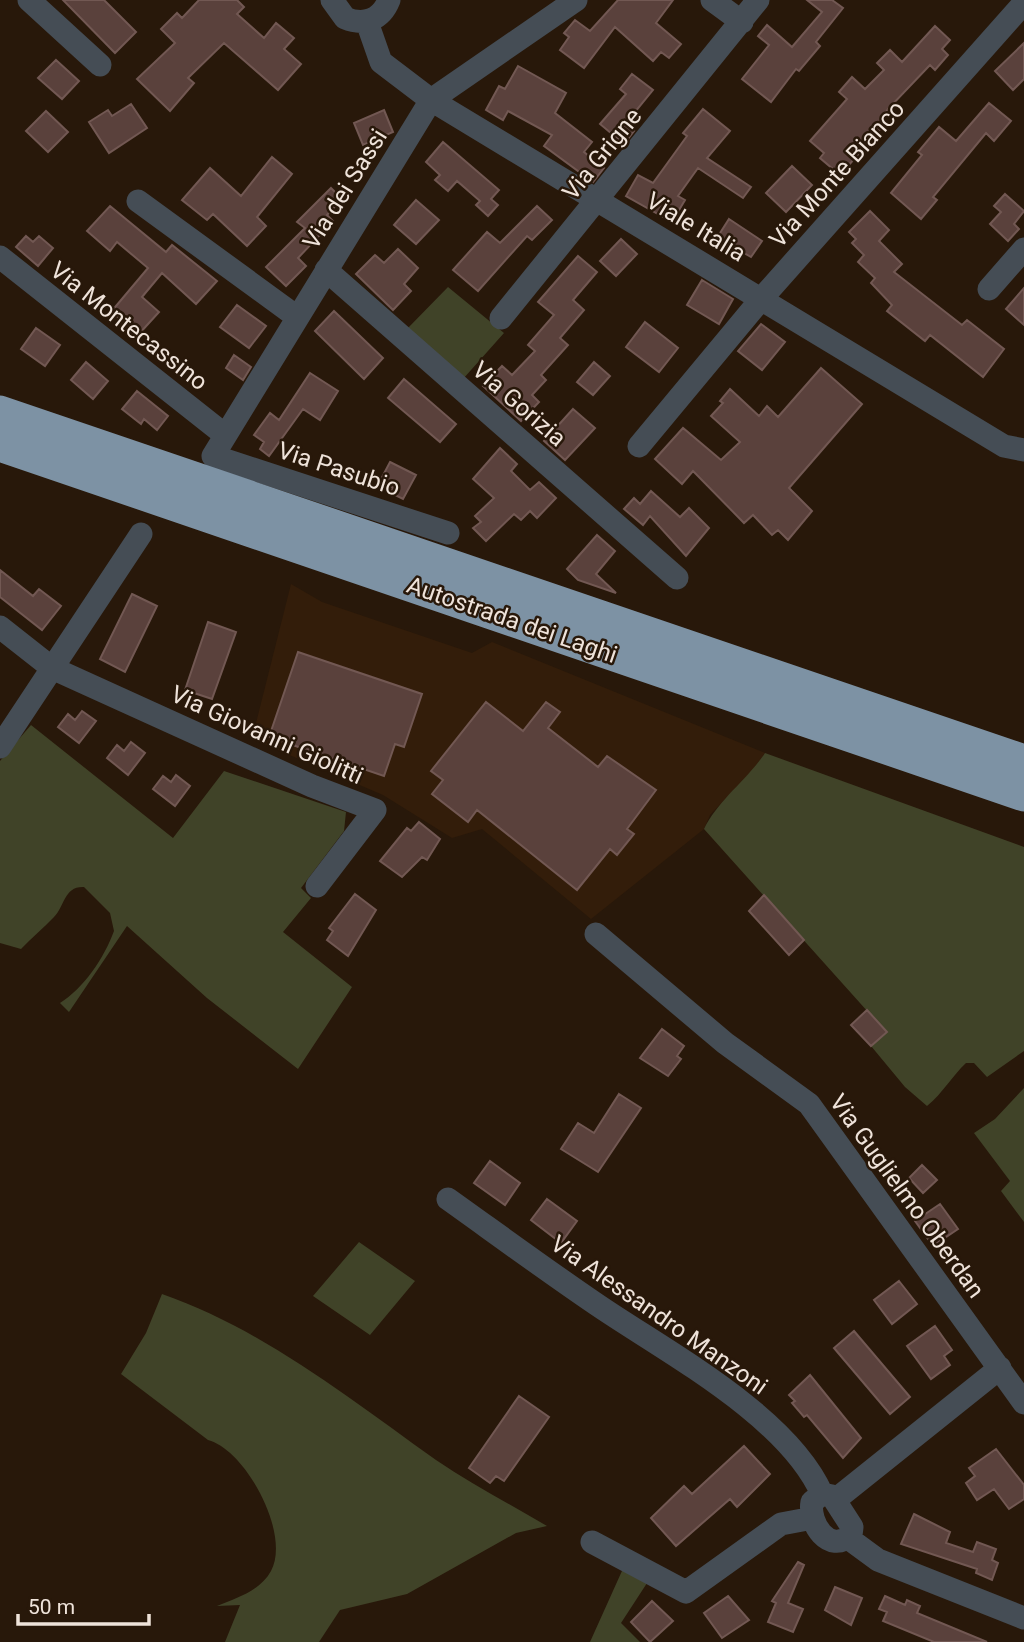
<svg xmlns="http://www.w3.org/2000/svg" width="1024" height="1642" font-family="Roboto,sans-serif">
<rect width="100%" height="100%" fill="#28180a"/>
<!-- built -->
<path fill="#331d0a" d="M291 584 322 602 472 653 492 642 765 753 753 770 710 815 704 829 591 919 482 829 452 838 383 795 252 739Z"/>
<!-- green -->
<path fill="#404328" d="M448 287 504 333 463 379 407 329Z
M31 725 173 838 224 771 346 812 344 831 301 888 311 898 283 932 352 987 298 1069 207 998 127 926 69 1012 60 1003C84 988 104 958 114 931L110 913 84 887C64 886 65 906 54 917 44 928 31 938 21 949L0 943V761Z
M765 753 1024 847V1051L987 1077 974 1063H966C952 1076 943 1093 927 1106L905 1087 871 1046 886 1032 704 829C718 800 747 780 765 753Z
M1024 1088V1222L1001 1191 1010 1181 974 1133 995 1119Z
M359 1242 415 1281 370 1335 313 1296Z
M162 1294C263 1329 350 1399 436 1460 471 1484 510 1504 547 1526L516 1533 407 1594 340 1610 319 1642H225L240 1605 217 1606C237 1598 260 1591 271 1571 291 1534 246 1450 208 1440L121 1374 146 1333Z
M626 1562 649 1580 621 1623 640 1642H590Z"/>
<!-- building -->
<path fill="#5a413c" stroke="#725853" stroke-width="2" d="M63 0H104L136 32 115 53Z
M199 0H237L244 7 237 14 264 38 276 23 294 38 284 49 301 64 278 90 224 43 188 78 194 83 170 111 137 79 175 43 161 29 177 13 182 18Z
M618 0H673L656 23 681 44 669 58 661 52 653 61 615 27 584 68 560 50 569 37 564 33 575 20 590 31Z
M807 0H832L843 8 816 42 820 46 799 71 796 69 771 102 742 79 769 45 758 36 767 25 792 47 822 12Z
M935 26 950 40 942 49 948 55 935 70 930 65 888 109 881 120 885 124 840 175 820 158 824 153 810 141 847 99 839 92 852 77 865 89 884 70 877 63 890 50 902 62Z
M1024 43V79L1013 90 995 71Z
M56 60 79 81 62 99 38 78Z
M518 66 566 93 555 113 592 142 584 152 604 168 593 182 544 146 552 135 508 111 503 120 486 110 499 86 505 89Z
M632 74 653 90 630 118 633 120 628 127 634 131 624 144 600 124 626 94 620 89Z
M989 103 1011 121 994 141 986 133 933 197 937 200 921 219 891 193 922 155 918 152 939 127 956 141Z
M131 104 147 128 109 153 89 122 108 110 112 116Z
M703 109 730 131 707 158 751 187 743 198 698 168 678 196 685 200 672 222 626 196 638 175 653 183 687 136 683 133Z
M384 110 393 132 363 145 354 123Z
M46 111 68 132 48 152 26 131Z
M443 142 499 190 491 199 498 205 488 216 476 205 480 201 457 181 448 191 435 180 440 175 426 162Z
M272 157 292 174 257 217 266 226 247 246 213 214 207 220 182 200 210 168 241 196Z
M792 166 812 185 786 212 766 193Z
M331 188 342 199 327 215 333 221 298 258 306 266 286 286 266 267 305 228 297 222Z
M1005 194 1024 211 1014 224 1019 229 1008 241 990 224 1001 212 994 206Z
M416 200 439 220 416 244 394 225Z
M110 206 166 252 172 245 217 281 196 304 162 273 142 297 159 312 138 335 111 312 148 268 117 242 110 251 87 231Z
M537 206 552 220 532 240 527 236 478 291 453 270 487 232 500 243Z
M870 211 889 230 879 241 902 264 894 272 962 325 967 320 1004 349 983 377 930 335 925 341 887 311 892 305 871 283 875 278 858 262 864 255 852 243 856 239 849 232Z
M729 219 762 241 751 257 744 253 741 258 715 241Z
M26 236 33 242 39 236 53 248 38 266 16 247Z
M621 239 637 254 616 276 600 261Z
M398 249 418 268 404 284 411 291 393 310 356 274 375 255 384 263Z
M578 256 597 272 573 300 584 310 560 338 568 345 541 375 546 380 532 395 539 402 521 421 483 386 502 366 512 375 535 351 528 345 554 315 538 302Z
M702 280 733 299 719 324 687 305Z
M1024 288V325L1006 309Z
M237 305 266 326 249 348 220 327Z
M334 311 383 358 364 379 315 331Z
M645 322 678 348 659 372 626 347Z
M761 324 785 342 762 370 738 351Z
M36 328 60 345 45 366 21 349Z
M234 355 251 367 243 380 226 368Z
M86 362 108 381 93 399 71 380Z
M594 362 610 376 593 395 577 382Z
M821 368 862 404 789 488 812 511 788 540 778 530 772 535 753 515 744 523 693 471 682 484 655 459 683 428 721 460 740 442 711 416 723 403 720 401 730 389 759 416 767 406 778 417Z
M310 373 338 391 320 420 303 409 269 456 260 449 264 442 254 435 270 413 279 420Z
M404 379 456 424 440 442 388 398Z
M137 391 168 416 157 430 144 419 141 424 122 409Z
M573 409 595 428 565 460 544 441Z
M500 448 517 464 511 471 530 490 539 482 556 498 537 518 530 511 521 520 514 514 486 541 473 528 481 522 475 516 494 498 473 479Z
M390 462 416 475 403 499 391 493 393 488 380 481Z
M651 491 680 517 689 508 709 528 686 556 650 516 643 525 624 509 634 498 640 504Z
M597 535 615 551 596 574 616 593 578 580 567 569Z
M0 570 33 596 39 589 61 606 42 630 0 597Z
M132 594 157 606 125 672 100 659Z
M208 622 236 632 212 699 185 690Z
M298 652 422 694 404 747 395 744 384 776 269 737Z
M486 702 523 731 546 702 560 712 548 728 598 767 607 756 656 790 627 829 634 834 617 855 610 849 577 890 477 810 468 822 432 794 443 780 431 771Z
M82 711 96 721 79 743 58 727 68 714 75 720Z
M131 742 145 753 128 775 107 758 117 745 124 751Z
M176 775 190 786 175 806 153 789 163 776 171 782Z
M419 822 440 839 427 860 422 857 402 877 380 861 407 828 411 831Z
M355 894 376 910 348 956 327 940 333 931 329 928Z
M764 895 804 940 789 955 749 911Z
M867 1010 887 1032 871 1046 851 1025Z
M662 1029 684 1046 677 1056 681 1059 668 1076 640 1058Z
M619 1094 641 1108 598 1172 561 1149 578 1123 594 1133Z
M490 1161 520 1183 505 1205 474 1183Z
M922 1165 937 1180 923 1193 909 1178Z
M547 1199 577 1221 561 1243 531 1220Z
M940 1204 958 1229 933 1246 915 1221Z
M899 1281 917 1304 892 1324 874 1300Z
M935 1326 952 1350 944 1356 950 1365 931 1379 907 1346Z
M854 1331 910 1397 890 1414 834 1348Z
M810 1375 861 1438 843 1458 807 1415 804 1417 792 1403 795 1401 789 1395Z
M519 1396 549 1417 504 1481 496 1476 490 1483 469 1468Z
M744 1446 770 1474 737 1507 730 1499 676 1546 651 1518 684 1486 692 1494Z
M996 1449 1024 1485V1499L1009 1509 994 1489 977 1500 966 1483 975 1476 969 1468Z
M914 1514 950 1532 946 1543 973 1552 977 1542 996 1549 992 1560 998 1563 992 1580 976 1573 977 1569 901 1544Z
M798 1562 804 1565 788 1603 803 1609 793 1632 768 1622 776 1603 772 1601Z
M835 1587 862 1598 851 1625 825 1610Z
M728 1596 749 1620 722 1638 704 1613Z
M885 1596 905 1605 907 1600 920 1606 917 1613 987 1642H934L883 1621 887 1612 879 1609Z
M652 1601 673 1621 650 1642 631 1622Z"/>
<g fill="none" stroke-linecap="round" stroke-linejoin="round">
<!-- minor -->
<path stroke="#454d55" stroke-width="23" d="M29 0 100 65
M332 0 345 18C364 26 381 20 389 0
M712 0 742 22
M367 22 381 62 431 100 1004 446 1024 450
M138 201 297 317
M0 257 225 435
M326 270 677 578
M989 289 1024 249
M501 318 758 0
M639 446 762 298 1024 3
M448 533 213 456 431 100 576 0
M0 627 52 668 312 786 375 810 317 886
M0 747 141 534
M596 934 725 1043 809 1104 1024 1403
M448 1199C497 1234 546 1270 596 1304 666 1352 787 1415 822 1494
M822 1494 832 1496 852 1527 851 1535C829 1555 808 1523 812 1502Z
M835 1500 1000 1368
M848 1538 878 1560 1024 1618
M592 1542 686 1592 781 1524 813 1518"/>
<!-- highway -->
<path stroke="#7d92a4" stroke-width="33" d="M0 412 1024 761
M0 445 1024 795"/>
</g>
<g text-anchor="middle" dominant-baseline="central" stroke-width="5" stroke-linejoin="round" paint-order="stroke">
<!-- street labels -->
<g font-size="24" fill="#efe3da" stroke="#28180a">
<text transform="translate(602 154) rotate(-51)">Via Grigne</text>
<text transform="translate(837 174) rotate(-48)">Via Monte Bianco</text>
<text transform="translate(345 189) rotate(-58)">Via dei Sassi</text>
<text transform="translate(696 227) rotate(31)">Viale Italia</text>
<text transform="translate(129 326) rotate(38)">Via Montecassino</text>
<text transform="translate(519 404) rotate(41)">Via Gorizia</text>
<text transform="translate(339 469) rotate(18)">Via Pasubio</text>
<text transform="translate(512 620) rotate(19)">Autostrada dei Laghi</text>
<text transform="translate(267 735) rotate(24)">Via Giovanni Giolitti</text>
<text transform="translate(907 1196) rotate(54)">Via Guglielmo Oberdan</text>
<text transform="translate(659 1315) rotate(35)">Via Alessandro Manzoni</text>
</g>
</g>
<!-- scale -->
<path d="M18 1614v10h131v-10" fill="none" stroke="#efe3da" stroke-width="3.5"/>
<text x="28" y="1614" font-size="21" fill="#efe3da" stroke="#28180a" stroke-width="5" paint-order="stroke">50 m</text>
</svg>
